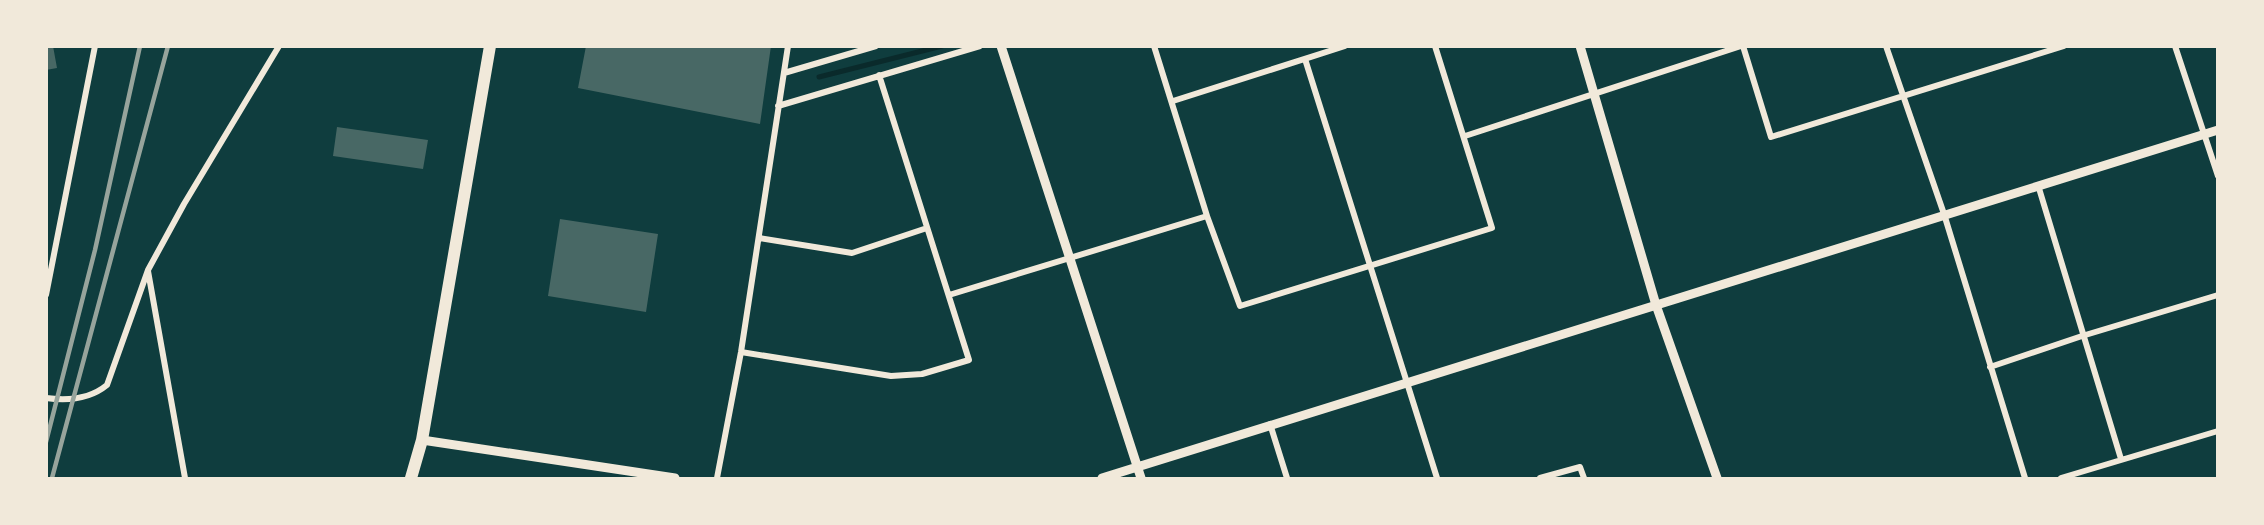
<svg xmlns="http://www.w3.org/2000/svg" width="2264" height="525" font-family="'Open Sans',sans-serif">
<rect width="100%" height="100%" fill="#0f3d3e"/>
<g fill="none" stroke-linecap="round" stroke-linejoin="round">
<!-- stream -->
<path stroke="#0a2a2b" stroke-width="5" d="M819 77 942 46"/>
</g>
<!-- building -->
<path fill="#486865" d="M46 46H53L57 68 46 70Z
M586 46H771L760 124 578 88Z
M337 127 428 140 423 169 333 156Z
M560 219 658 234 646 312 548 296Z"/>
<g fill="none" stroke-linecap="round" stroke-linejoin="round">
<!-- minor -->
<path stroke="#f1e9da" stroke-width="6" d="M1154 46 1207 216 1240 306 1492 228 1435 46
M1743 46 1771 137 2064 46
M1886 46 1944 214 2025 478
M2175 46 2218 176
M1305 59 1437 478
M784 73 876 46
M1173 101 1345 46
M778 106 980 46
M1465 136 1741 46
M2038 185 2121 459
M759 238 852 253 927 228
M148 271 185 478
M46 295 95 46
M949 295 1207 216
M741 352 891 376 922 374 969 360 879 75
M1990 367 2082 336 2218 295
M46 398C68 401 90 399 107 385L148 270 184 204 279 46
M1270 424 1287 478
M717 478 741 352 788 46
M1540 478 1580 467 1584 478
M2061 478 2218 431"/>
<!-- tertiary -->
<path stroke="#f1e9da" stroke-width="9" d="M1001 46 1141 478
M1580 46 1656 305 1717 478
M422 440 675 478
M1102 478 2218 130"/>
<!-- trunk -->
<path stroke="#f1e9da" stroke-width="12" d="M411 478 422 440 490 46"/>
<!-- rail -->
<path stroke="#97a49c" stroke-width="4.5" d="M46 442 95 250 140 46
M52 478 168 46"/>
</g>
<!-- border -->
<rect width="2264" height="525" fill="none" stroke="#f1e9da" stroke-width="96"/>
</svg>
